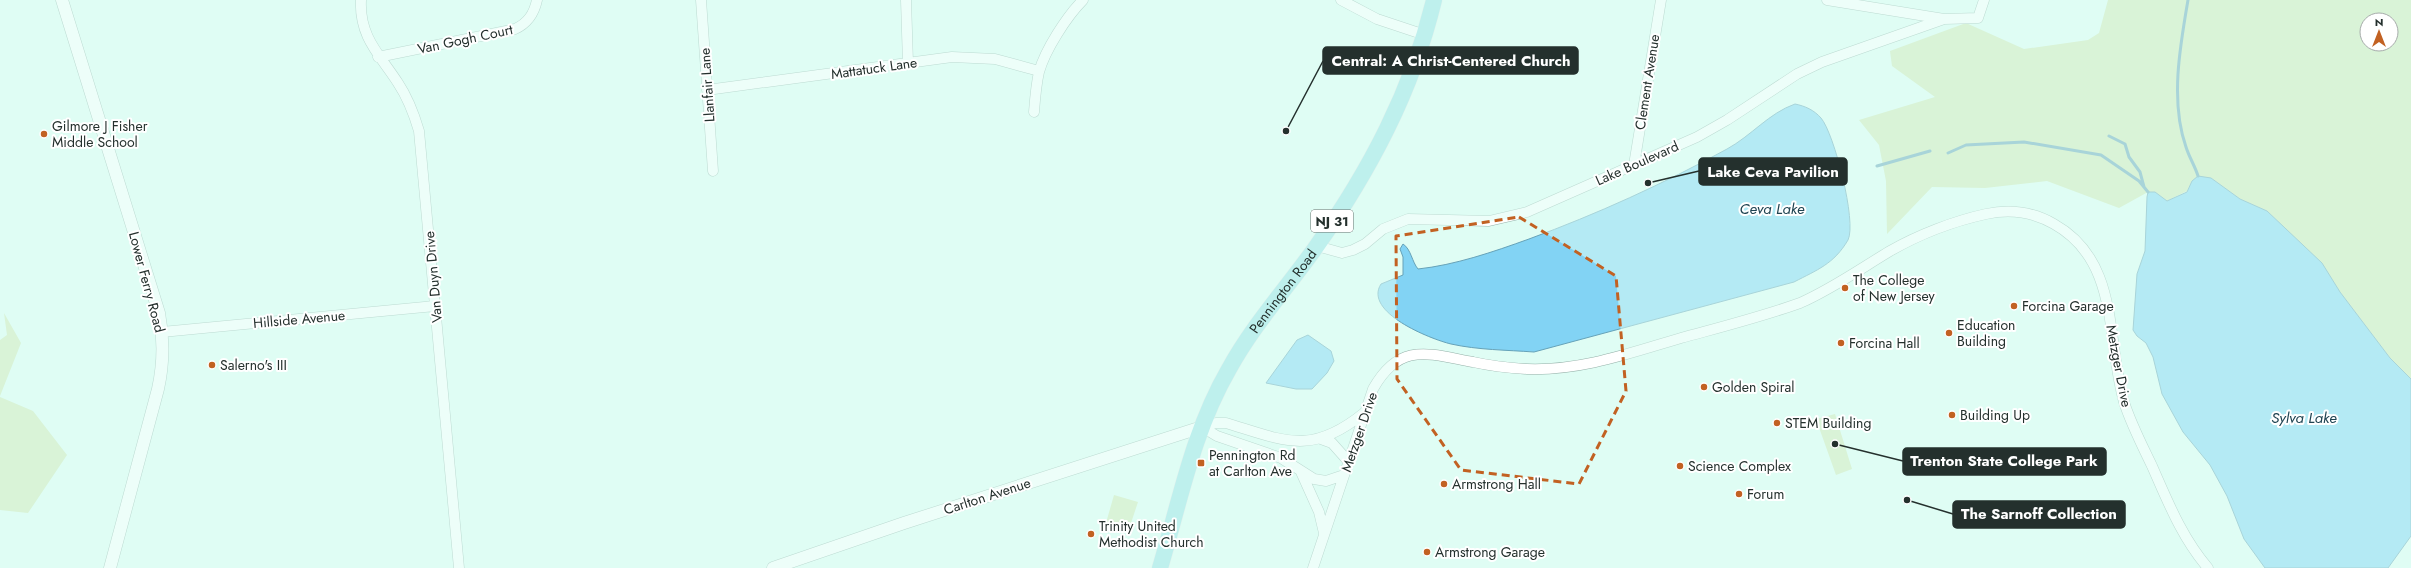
<svg xmlns="http://www.w3.org/2000/svg" width="2411" height="568" font-family="Jost,sans-serif">
<rect width="100%" height="100%" fill="#dffdf4"/>
<!-- green -->
<path fill="#d3e6b3" fill-rule="evenodd" d="M2108 0H2411V379L2390 358 2340 292 2321 263 2267 211 2240 199 2211 178 2192 181 2187 191 2167 201 2155 192H2148L2119 208 2047 181 1985 188 1932 187 1887 234 1886 181 1879 145 1859 120 1935 97 1892 66 1890 51 1966 23 2024 49 2088 40 2099 33ZM2367 20H2391V44H2367Z
M4 313 21 343 0 396V340L7 335Z
M0 397 33 411 67 455 28 513 0 510Z
M1835 414 1852 469 1836 475 1816 419Z
M1114 495 1138 502 1129 529 1106 523Z"/>
<!-- water -->
<path fill="#82d3f4" stroke="#66a2b8" d="M1795 104C1805 106 1814 110 1821 118 1834 133 1857 222 1848 240 1834 264 1817 270 1794 282L1534 352C1507 350 1478 350 1451 344 1430 339 1363 312 1381 284L1403 275V257L1400 249 1403 244C1411 249 1412 262 1418 269 1455 265 1493 252 1529 239 1597 214 1663 184 1727 149 1751 136 1769 113 1795 104Z
M2198 176 2211 178 2240 199 2267 211 2322 263 2340 292 2390 358 2411 379V536L2388 568H2265L2244 539 2227 496 2210 465 2183 432 2162 394 2153 357 2146 343 2137 336 2133 330 2137 274 2145 251 2147 197 2148 192H2155L2167 201 2187 192 2192 181Z
M1308 335 1331 351 1334 361 1327 373 1312 389H1296L1266 383 1297 340Z"/>
<g fill="none" stroke-linecap="round" stroke-linejoin="round">
<!-- stream -->
<path stroke="#66a2b8" stroke-width="3" d="M2188 0C2180 46 2170 102 2186 147 2189 157 2195 166 2198 176
M2109 136 2125 144 2129 157 2140 172 2144 187
M1948 153 1966 145 2024 142 2101 155 2139 181 2148 192
M1877 166 1930 151"/>
<!-- minor casing -->
<g stroke="#95b1a9" stroke-width="11">
<path id="minor" d="M361 0C359 37 380 55 398 83 408 98 414 114 419 131L459 568
M701 0 713 171
M906 0 908 63
M1341 0 1377 19 1425 35
M1827 0 1944 19 1978 18 1984 0
M378 57 515 29C528 23 534 14 537 0
M707 90 952 57 995 59 1039 71
M1034 112C1035 99 1036 85 1039 72 1045 50 1067 16 1083 0
M1634 165 1661 0
M1317 246 1342 253 1353 250 1365 244 1383 229 1408 219 1489 221 1527 212 1697 137 1727 120 1797 74 1822 62 1944 19
M162 332 435 306
M1202 427 1216 423H1226C1285 441 1311 456 1364 413
M1202 427 1217 436 1281 458 1314 479 1326 481 1344 475
M1321 439 1332 443 1348 461
M1301 472 1319 512 1324 533
M1313 568 1373 389C1400 341 1429 354 1473 362 1491 366 1509 368 1527 369 1581 371 1630 353 1681 338 1721 327 1761 317 1800 303 1832 289 1860 269 1890 251 1918 235 1954 221 1986 214 2009 209 2033 212 2054 224 2120 261 2106 339 2124 402 2131 424 2142 445 2152 466 2168 502 2182 538 2208 568"/>
</g>
<!-- tertiary casing -->
<g stroke="#95b1a9" stroke-width="13">
<path id="tertiary" d="M62 0 159 313C164 339 164 362 158 389L110 568
M773 568 904 523 1202 427"/>
</g>
<!-- primary casing -->
<g stroke="#e5e6e6" stroke-width="17">
<g id="primary">
<path id="s1" d="M1160 568C1180 501 1193 431 1229 369 1253 325 1287 288 1316 247 1370 170 1412 91 1434 0"/>
</g>
</g>
<!-- minor -->
<use href="#minor" stroke="#fff" stroke-width="10"/>
<!-- tertiary -->
<use href="#tertiary" stroke="#fff" stroke-width="12"/>
<!-- primary -->
<use href="#primary" stroke="#98e0e5" stroke-width="16"/>
</g>
<!-- marked area -->
<path d="M0 0H2411V568H0ZM1519 217 1616 276 1626 391 1579 484 1461 470 1397 379 1396 236Z" fill="#dffdf4" fill-opacity=".55" fill-rule="evenodd"/>
<path fill="none" stroke="#c26122" stroke-width="3" stroke-dasharray="8 5" stroke-linejoin="round" d="M1519 217 1616 276 1626 391 1579 484 1461 470 1397 379 1396 236Z"/>
<!-- markers -->
<g fill="#c26122" stroke="#fff" stroke-width="1.5">
<circle cx="44" cy="134" r="4"/>
<circle cx="1845" cy="288" r="4"/>
<circle cx="2014" cy="306" r="4"/>
<circle cx="1949" cy="333" r="4"/>
<circle cx="1841" cy="343" r="4"/>
<circle cx="212" cy="365" r="4"/>
<circle cx="1704" cy="387" r="4"/>
<circle cx="1952" cy="415" r="4"/>
<circle cx="1777" cy="423" r="4"/>
<rect x="1197" y="459" width="8" height="8" rx="2"/>
<circle cx="1680" cy="466" r="4"/>
<circle cx="1444" cy="484" r="4"/>
<circle cx="1739" cy="494" r="4"/>
<circle cx="1091" cy="534" r="4"/>
<circle cx="1427" cy="552" r="4"/>
</g>
<g text-anchor="middle" dominant-baseline="central" stroke-width="4" stroke-linejoin="round" paint-order="stroke">
<!-- shield labels -->
<rect fill="#fff" stroke="#666e6c" stroke-width="1" x="1311" y="210" width="42" height="22" rx="3"/>
<g font-size="13" font-weight="bold" fill="#24302d">
<text x="1332" y="221">NJ 31</text>
</g>
<!-- street labels -->
<g font-size="14" fill="#24302d" stroke="#fff">
<text transform="translate(465 39) rotate(-12)">Van Gogh Court</text>
<text transform="translate(874 68) rotate(-8)">Mattatuck Lane</text>
<text transform="translate(1647 82) rotate(-81)">Clement Avenue</text>
<text transform="translate(707 85) rotate(-94)">Llanfair Lane</text>
<text transform="translate(1637 163) rotate(-24)">Lake Boulevard</text>
<text transform="translate(433 277) rotate(-95)">Van Duyn Drive</text>
<text transform="translate(147 282) rotate(75)">Lower Ferry Road</text>
<text stroke="none"><textPath href="#s1" startOffset="306">Pennington Road</textPath></text>
<text transform="translate(299 319) rotate(-5)">Hillside Avenue</text>
<text transform="translate(2119 366) rotate(79)">Metzger Drive</text>
<text transform="translate(1359 432) rotate(-71)">Metzger Drive</text>
<text transform="translate(987 496) rotate(-18)">Carlton Avenue</text>
</g>
<!-- poi labels -->
<g font-size="14" fill="#24302d" stroke="#fff" text-anchor="start">
<text x="52" y="126">Gilmore J Fisher<tspan x="52" dy="16">Middle School</tspan></text>
<text x="1853" y="280">The College<tspan x="1853" dy="16">of New Jersey</tspan></text>
<text x="2022" y="306">Forcina Garage</text>
<text x="1957" y="325">Education<tspan x="1957" dy="16">Building</tspan></text>
<text x="1849" y="343">Forcina Hall</text>
<text x="220" y="365">Salerno's III</text>
<text x="1712" y="387">Golden Spiral</text>
<text x="1960" y="415">Building Up</text>
<text x="1785" y="423">STEM Building</text>
<text x="1209" y="455">Pennington Rd<tspan x="1209" dy="16">at Carlton Ave</tspan></text>
<text x="1688" y="466">Science Complex</text>
<text x="1452" y="484">Armstrong Hall</text>
<text x="1747" y="494">Forum</text>
<text x="1099" y="526">Trinity United<tspan x="1099" dy="16">Methodist Church</tspan></text>
<text x="1435" y="552">Armstrong Garage</text>
</g>
<!-- water labels -->
<g font-size="15" font-style="italic" fill="#1e4351" stroke="#fff">
<text x="1772" y="209">Ceva Lake</text>
<text x="2304" y="418">Sylva Lake</text>
</g>
</g>
<!-- callouts -->
<path fill="none" stroke="#24302d" stroke-width="1.5" d="M1286 131L1323 61M1648 183L1699 171M1835 444L1903 461M1907 500L1953 514"/>
<g fill="#24302d" stroke="#fff" stroke-width="1.5">
<circle cx="1286" cy="131" r="4"/>
<circle cx="1648" cy="183" r="4"/>
<circle cx="1835" cy="444" r="4"/>
<circle cx="1907" cy="500" r="4"/>
</g>
<g fill="#24302d" stroke="#24302d" stroke-width="1.5">
<rect x="1323" y="47" width="255" height="27" rx="4"/>
<rect x="1699" y="158" width="148" height="27" rx="4"/>
<rect x="1903" y="448" width="203" height="27" rx="4"/>
<rect x="1953" y="501" width="172" height="27" rx="4"/>
</g>
<g font-size="15" text-anchor="middle" font-weight="bold" fill="#fff">
<text x="1451" y="66">Central: A Christ-Centered Church</text>
<text x="1773" y="177">Lake Ceva Pavilion</text>
<text x="2004" y="466">Trenton State College Park</text>
<text x="2039" y="519">The Sarnoff Collection</text>
</g>
<!-- north arrow -->
<g transform="translate(2379 32)"><circle r="19" fill="#ffffff" stroke="#a7acab"/>
<path d="M0-3L7 15L0 10L-7 15Z" fill="#c26122"/>
<text y="-6" font-size="11" font-weight="bold" text-anchor="middle" fill="#24302d">N</text>
</g>
</svg>
